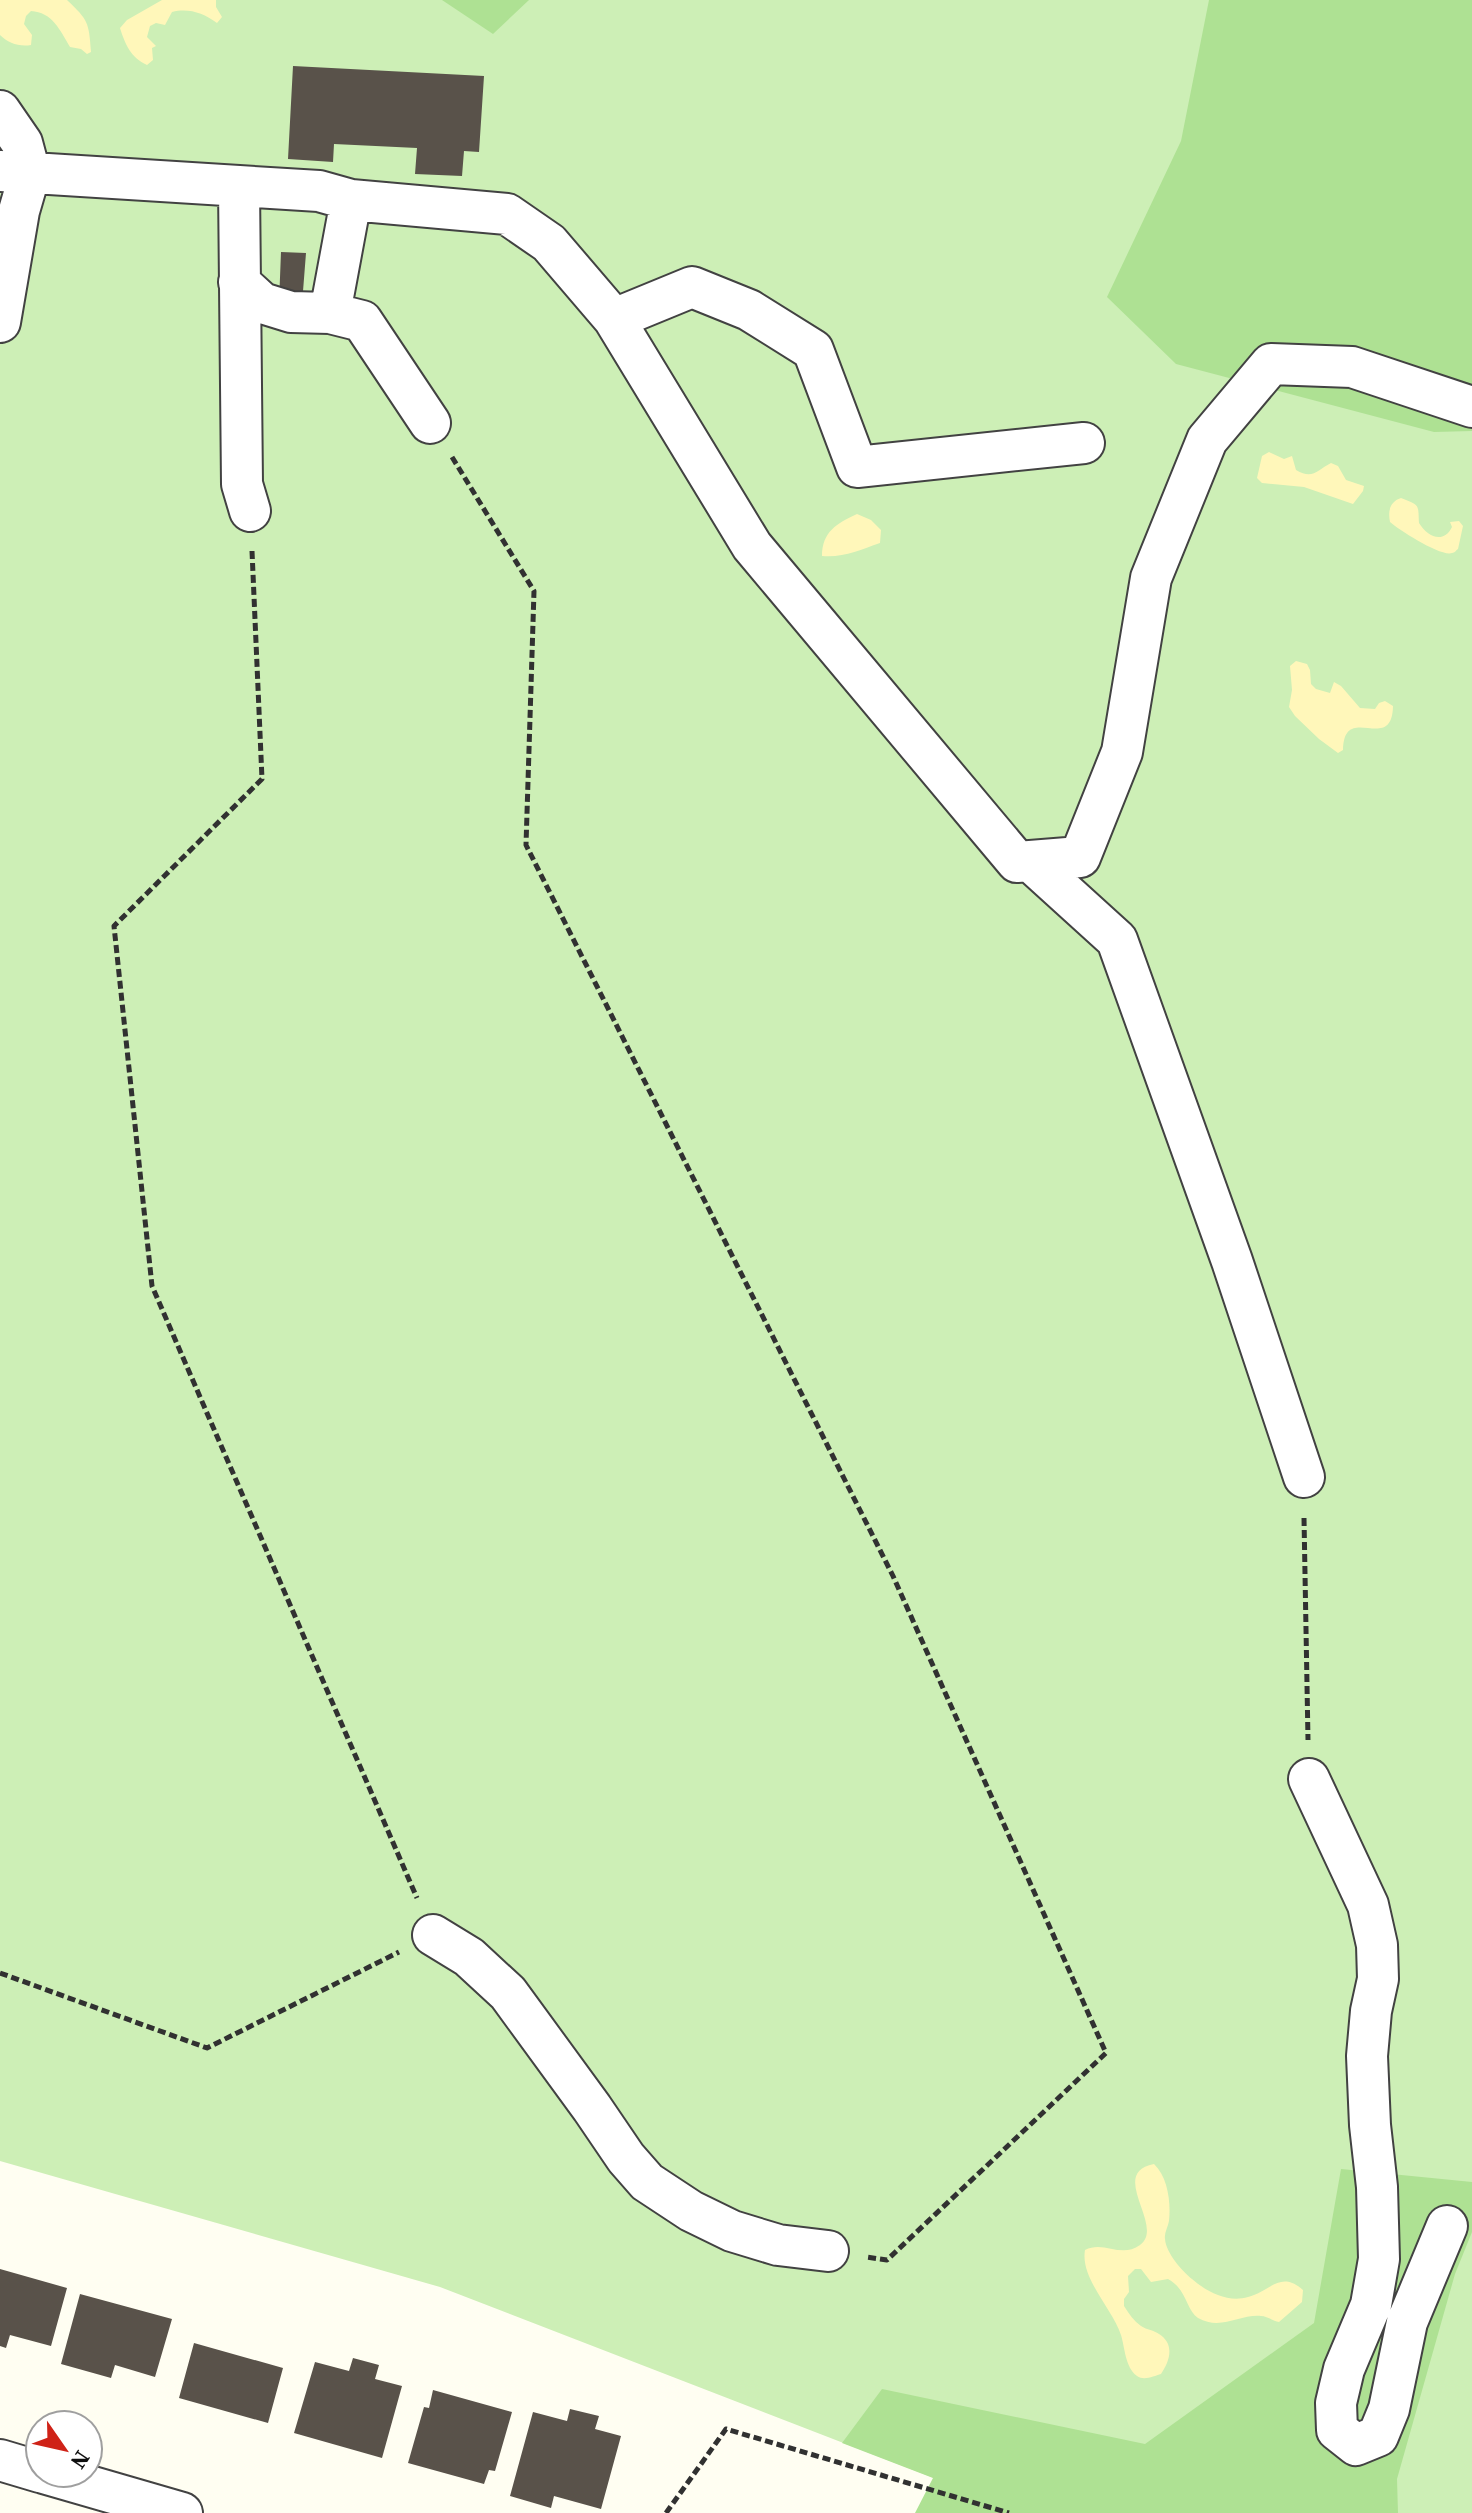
<svg xmlns="http://www.w3.org/2000/svg" width="1472" height="2513" font-family="'Source Serif 4',serif">
<rect width="100%" height="100%" fill="#fffef2"/>
<!-- green -->
<path fill="#cdefb6" d="M0 0H1472V2513H1061L934 2478 440 2287 0 2161Z"/>
<!-- forest -->
<path fill="#aee193" d="M442 0H529L493 34Z
M1209 0H1472V431L1434 432 1176 364 1107 297 1181 141Z
M1341 2169 1472 2182V2232L1455 2274 1397 2479 1398 2513H915L933 2478 842 2443 882 2389 1145 2444 1314 2323Z"/>
<!-- sand -->
<path fill="#fff7ba" d="M0 0H67C88 20 89 22 91 52L87 54 81 49 70 47C60 30 52 12 31 11L26 16 24 24 32 35 31 45C19 47 8 43 0 35Z
M162 0H216V7L222 17 217 23C203 13 189 8 172 12L165 25 156 23 150 26 147 37 156 46 152 48 153 60 147 65C131 58 125 44 120 28L127 20Z
M1269 452 1284 459 1292 456 1296 470C1313 480 1317 470 1331 463L1338 466 1346 480 1364 486 1363 491 1353 504 1304 487 1262 483 1257 478 1262 456Z
M1401 498C1420 506 1418 503 1419 523 1427 536 1443 545 1452 527L1450 522 1459 521 1463 526 1458 549C1456 550 1455 553 1452 553 1441 557 1399 530 1390 522 1388 512 1389 502 1401 498Z
M857 514 871 520 881 530 880 543C860 550 843 558 822 556 822 532 837 523 857 514Z
M1296 661 1307 664 1310 670 1311 684 1316 689 1330 693 1334 682 1341 686 1360 708 1375 709 1379 703 1385 701 1393 706C1392 755 1344 701 1343 750L1338 753 1319 739 1295 716 1289 707 1292 690 1290 666Z
M1154 2164C1168 2177 1171 2203 1169 2221 1168 2227 1164 2233 1165 2239 1166 2253 1182 2271 1192 2279 1207 2292 1228 2303 1248 2297 1271 2291 1280 2270 1303 2290L1302 2302 1279 2322C1273 2321 1267 2316 1261 2316 1240 2314 1221 2331 1198 2318 1186 2310 1187 2289 1168 2279L1151 2282 1141 2269H1135L1128 2276 1129 2292 1124 2299V2306C1129 2314 1134 2321 1141 2326 1147 2330 1154 2330 1159 2334 1175 2344 1170 2361 1161 2374 1154 2376 1144 2381 1137 2376 1125 2367 1125 2348 1121 2335 1112 2308 1080 2278 1085 2250 1104 2240 1121 2259 1140 2245 1166 2226 1107 2173 1154 2164Z"/>
<!-- building -->
<path fill="#59524a" d="M293 66 484 76 479 152 464 151 462 176 415 174 417 148 334 144 333 162 288 159Z
M281 252 306 253 302 304 279 303Z
M0 2269 67 2288 51 2346 10 2335 6 2348 0 2346Z
M80 2294 172 2319 155 2377 115 2365 111 2378 61 2364Z
M194 2343 283 2368 268 2423 179 2398Z
M353 2358 379 2365 375 2379 402 2386 382 2458 294 2433 315 2362 349 2371Z
M433 2390 512 2412 495 2471 489 2470 484 2484 408 2463 424 2407 429 2408Z
M570 2409 599 2416 595 2429 621 2436 601 2509 554 2496 551 2508 510 2496 533 2412 567 2421Z"/>
<g fill="none" stroke-linecap="round" stroke-linejoin="round">
<!-- minor casing -->
<g stroke="#424242" stroke-width="44">
<path id="minor" d="M0 111 22 143 30 173 19 211 0 322
M0 171 319 191 351 200 507 214 549 243 614 319 752 546 1017 862 1080 857 1122 752 1151 578 1207 440 1271 364 1352 367 1472 407
M239 186 242 484 250 511
M239 282 262 303 291 312 330 313 362 321 430 423
M330 313 351 200
M614 319 692 287 749 310 813 350 857 467 1084 443
M1030 861 1117 940 1232 1261 1304 1477
M1309 1779 1368 1905 1377 1945 1378 1979 1371 2011 1367 2056 1370 2125 1377 2187 1379 2259 1371 2305 1344 2369 1336 2403 1337 2430 1356 2445 1378 2436 1389 2409 1407 2322 1447 2226
M433 1935 469 1957 508 1993 592 2108 626 2158 647 2182 691 2211 732 2231 778 2245 828 2251
M0 2460 40 2472
M44 2473 182 2513"/>
</g>
<!-- path -->
<path stroke="#313131" stroke-width="5" stroke-dasharray="8 4" stroke-linecap="butt" d="M452 457 534 591 526 845 893 1576 1106 2053 887 2260 866 2257
M252 551 262 779 114 926 152 1286 417 1898
M1304 1518 1308 1740
M0 1973 207 2048 399 1952
M666 2513 726 2429 1009 2513"/>
<!-- minor -->
<use href="#minor" stroke="#fff" stroke-width="40"/>
</g>
<!-- north arrow -->
<g transform="translate(64 2449) rotate(124)"><circle r="38" fill="#ffffff" stroke="#9f9f9f" stroke-width="2"/>
<path d="M0-6L14 30L0 20L-14 30Z" fill="#cf2217"/>
<text y="-12" font-size="22" font-weight="bold" text-anchor="middle" fill="#0f0f0f">N</text>
</g>
</svg>
